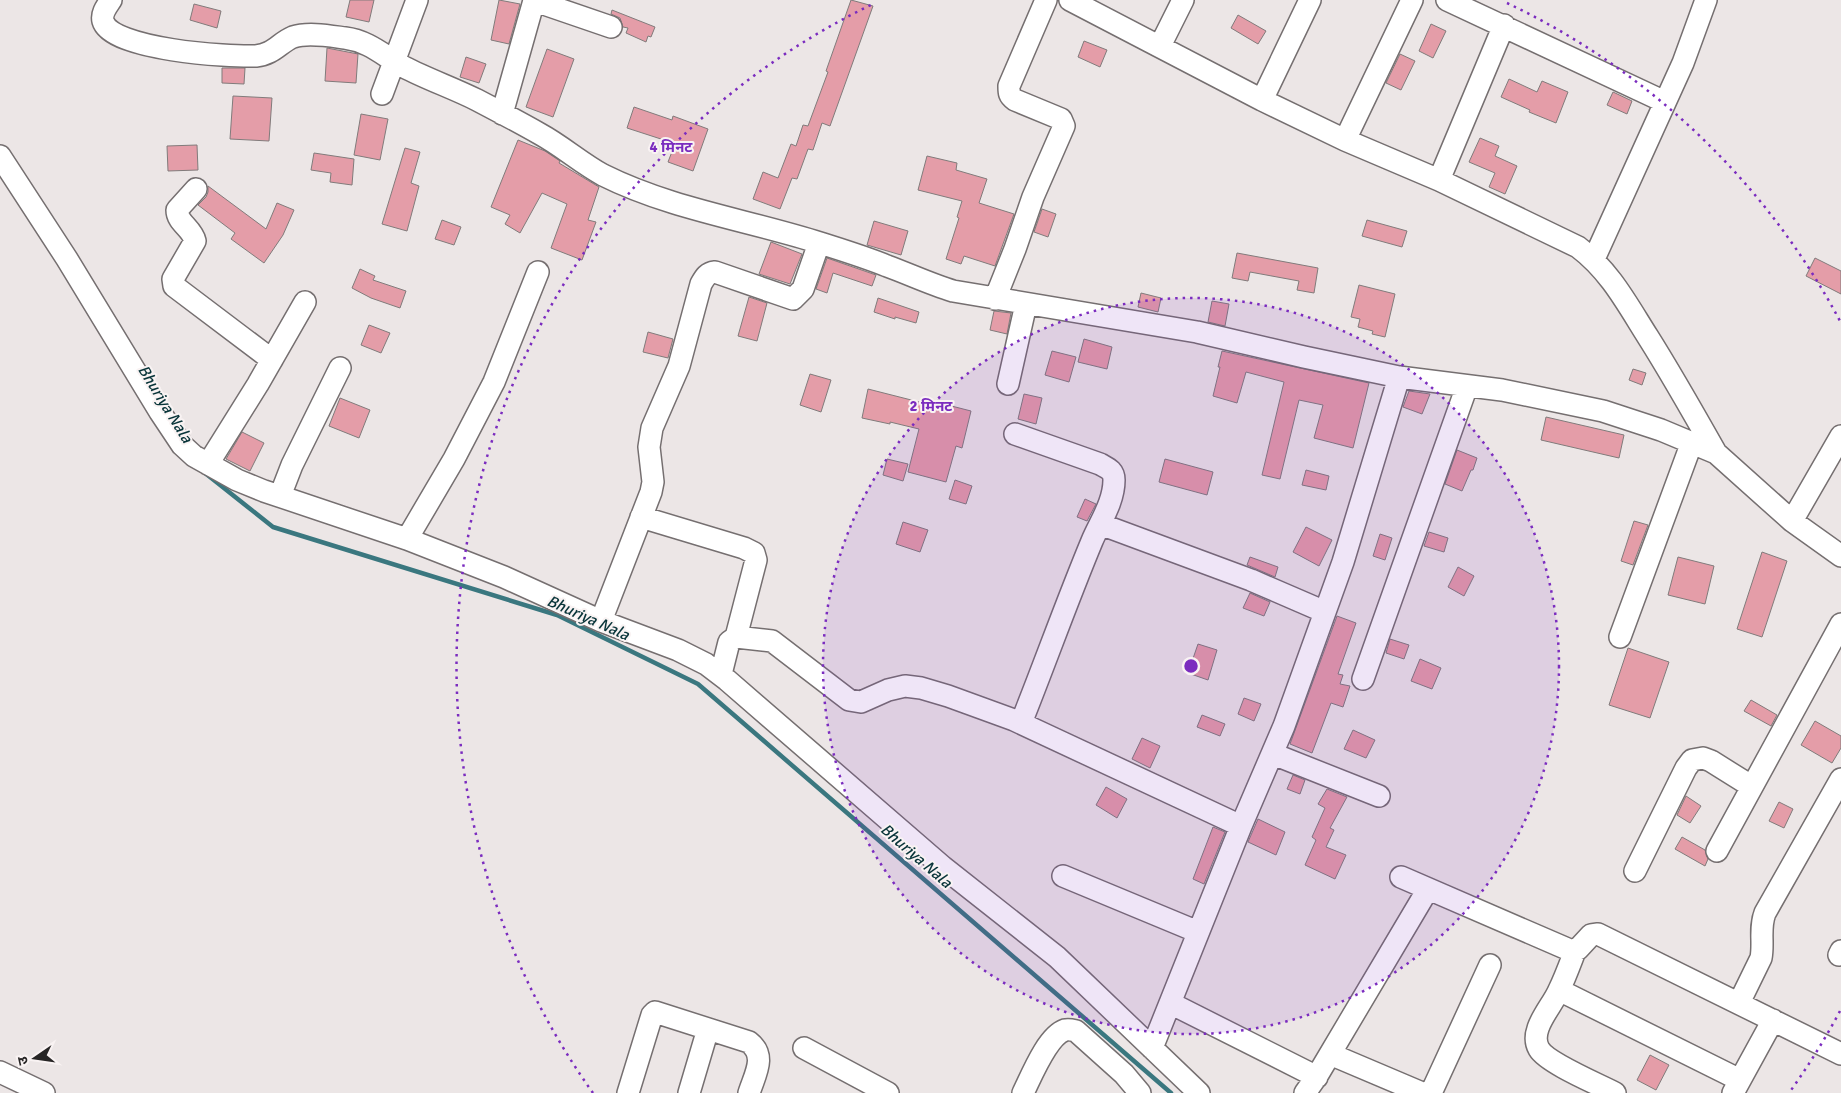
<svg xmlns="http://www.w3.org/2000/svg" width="1841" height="1093" font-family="Signika,'Noto Sans Devanagari',sans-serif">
<rect width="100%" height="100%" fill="#ece6e6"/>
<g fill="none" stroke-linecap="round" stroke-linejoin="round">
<!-- stream -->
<path stroke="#3a777f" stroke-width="4.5" d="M205 473 273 527 557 615 698 684 1171 1093"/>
</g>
<!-- building -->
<path fill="#e49da8" stroke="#817b7b" d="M350 0H374L369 22 346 17Z
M499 0 520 4 509 44 491 40Z
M851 0 873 6 830 126 822 123 813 150 808 149 797 179 792 178 780 209 753 199 763 172 778 178 791 144 796 146 803 125 808 126 828 72 826 71Z
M194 4 221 11 217 28 190 20Z
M612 10 655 27 651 37 648 36 646 42 626 33 628 28 623 27 620 18 611 14Z
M1238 15 1266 31 1258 44 1231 28Z
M1431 24 1446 31 1433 58 1419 51Z
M1084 41 1107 50 1100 67 1078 57Z
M327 48 358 54 356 83 325 81Z
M547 49 574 59 553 117 526 107Z
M1400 54 1415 61 1401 90 1386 83Z
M466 57 486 64 479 83 460 77Z
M222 68H245L244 84 222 83Z
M1509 79 1537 92 1542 81 1568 92 1556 123 1529 112 1530 110 1501 97Z
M1613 92 1632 101 1627 114 1607 105Z
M233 96 272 98 269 141 230 139Z
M634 107 672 120 673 116 708 129 693 171 668 162 673 149 662 145 664 140 627 128Z
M361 114 388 119 380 160 354 155Z
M1480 138 1499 146 1495 156 1517 166 1505 194 1489 187 1495 173 1469 162Z
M518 140 545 151 560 161 559 163 599 187 588 220 596 222 582 260 551 248 567 204 542 193 520 233 505 224 510 215 491 207Z
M197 145 198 170 168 171 167 146Z
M405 148 420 152 411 183 419 186 407 231 382 224Z
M314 153 354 159 352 185 330 182 331 173 311 170Z
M927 156 957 163 956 170 987 179 979 203 1014 214 995 266 964 256 961 264 946 259 959 218 957 217 962 201 918 190Z
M208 186 266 229 277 203 294 210 283 235 264 263 231 239 235 233 198 205 206 197 208 192Z
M1042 209 1056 214 1048 237 1034 232Z
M442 220 461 227 454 245 435 239Z
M1367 220 1407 231 1402 247 1362 236Z
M874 221 908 231 901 255 867 245Z
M771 242 802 254 790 284 759 274Z
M1237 253 1318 268 1314 293 1297 290 1299 281 1250 272 1248 281 1232 278Z
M827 258 876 275 872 286 833 273 827 293 816 289Z
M1815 258 1841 271V294L1806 276Z
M360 269 375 276 373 280 406 291 400 308 371 298 352 288Z
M1359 285 1395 294 1385 337 1372 334 1373 331 1358 327 1360 319 1351 317Z
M1141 293 1161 298 1158 312 1138 307Z
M749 297 767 303 757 341 738 336Z
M878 298 919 312 916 323 895 317V319L874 312Z
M1212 301 1229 304 1225 326 1208 322Z
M994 311 1011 313 1007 334 990 330Z
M369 325 390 333 381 353 361 345Z
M648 332 673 339 668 358 643 352Z
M1084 339 1112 347 1107 369 1078 362Z
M1052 351 1076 357 1069 382 1045 375Z
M1222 351 1369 383 1353 448 1314 438 1323 405 1299 400 1280 479 1262 475 1284 382 1246 372 1237 403 1213 396 1220 367H1218Z
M1633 369 1646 373 1642 385 1629 380Z
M810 374 831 380 821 412 800 405Z
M868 389 927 404 928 400 971 411 962 448 956 446 946 482 908 472 919 429 890 422V424L862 418Z
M1409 391 1430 394 1422 414 1403 407Z
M1024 394 1042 398 1036 424 1018 419Z
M340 398 370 410 359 438 329 426Z
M1546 417 1624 435 1619 458 1541 440Z
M242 432 264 443 250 471 226 459Z
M1457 450 1477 458 1473 470H1471L1462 491 1445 484Z
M887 459 908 464 903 481 883 475Z
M1165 459 1213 472 1207 495 1159 482Z
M1306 470 1329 476 1326 490 1302 485Z
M955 480 972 486 966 504 949 499Z
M1085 499 1096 504 1087 521 1077 517Z
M1634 521 1648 525 1633 565 1621 561Z
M903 522 928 530 920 552 896 544Z
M1306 527 1332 540 1319 566 1293 552Z
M1429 532 1448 538 1444 552 1424 546Z
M1380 534 1392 538 1385 560 1373 556Z
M1762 552 1787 561 1762 637 1737 629Z
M1250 557 1278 567 1275 577 1247 565Z
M1678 557 1714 566 1705 604 1668 595Z
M1458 567 1474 576 1464 596 1448 587Z
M1250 593 1270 602 1264 616 1243 608Z
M1337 616 1356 623 1338 674 1343 675 1340 684 1350 686 1343 707 1331 703 1312 753 1290 744Z
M1390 639 1409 645 1404 659 1386 653Z
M1198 644 1217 650 1208 680 1188 673Z
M1628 648 1669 662 1650 718 1609 705Z
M1420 659 1441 668 1432 689 1411 681Z
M1244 698 1261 704 1254 721 1238 714Z
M1751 700 1777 715 1771 726 1744 711Z
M1202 715 1225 724 1220 736 1197 727Z
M1815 721 1841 736V748L1832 763 1801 745Z
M1353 730 1375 740 1366 758 1344 749Z
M1142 738 1160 746 1150 768 1132 759Z
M1293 775 1305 780 1300 794 1287 789Z
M1106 787 1127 799 1117 818 1096 805Z
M1327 789 1347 797 1330 828 1334 830 1326 847 1346 855 1335 879 1305 865 1316 840 1312 837 1325 808 1318 804Z
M1686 796 1701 806 1690 823 1677 815Z
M1779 802 1793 809 1784 828 1769 821Z
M1258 819 1285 832 1276 855 1248 842Z
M1213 827 1225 832 1204 884 1193 879Z
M1682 837 1705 850 1708 859 1705 866 1675 849Z
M1650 1055 1669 1065 1656 1090 1637 1080Z"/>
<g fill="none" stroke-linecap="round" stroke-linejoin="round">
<!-- minor casing -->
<g stroke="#756f70" stroke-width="24">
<path id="minor" d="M111 0C107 6 101 13 103 21 111 50 229 57 256 56 274 54 279 43 293 37 308 32 330 36 345 38 369 41 384 56 404 67 427 79 453 88 477 100 498 111 519 122 540 134 562 146 581 163 603 175 671 209 748 220 820 243 842 250 865 257 887 266 909 274 930 284 953 291L1197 332 1304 357 1399 377 1502 390 1603 411 1661 430 1716 453 1792 521 1841 556
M1070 0 1262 100 1345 140 1439 180 1578 247C1610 271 1627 304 1648 337 1672 375 1694 414 1716 453
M1447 0 1665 102
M1160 46 1183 0
M382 94 417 0
M1262 100 1310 0
M502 114 533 4 538 2 611 27
M1345 140 1412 0
M0 156 67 259 160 412 182 445 194 456 237 480 264 491 407 539 504 577 601 621 678 650 706 664 727 680 943 867 1057 957 1199 1093
M1439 180 1504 25
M196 189 177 210C177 223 192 228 195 241L173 279 174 286 272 360
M1594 259 1683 63 1706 0
M995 299 1015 249 1033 197 1064 126 1061 119 1015 100C1009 96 1009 93 1009 86L1046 0
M1008 384 1026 304
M1015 434 1100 464C1107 468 1114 470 1114 480 1114 502 1100 522 1092 541 1067 601 1045 663 1021 723
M208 464 258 384 305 302
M280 496 292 465 340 368
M641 517 744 548 754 553 756 560 736 637
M1792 521 1841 436
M1100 524 1251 580 1325 612
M407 539 454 459 494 382 538 272
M601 621 651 492 653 482 649 447 652 428 679 366 701 284C705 277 707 273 715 272L793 299 803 289 819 243
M1620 637 1692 442
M721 674 729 642 736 637 772 641 849 700 861 702 888 690 905 686 921 688 948 696 1014 720 1241 826
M1363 679 1467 386
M1273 754 1379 796
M1717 851 1841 624
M1635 871 1686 768 1692 760 1703 758 1711 761 1751 786
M1063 876 1198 932
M1401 877 1572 951 1578 949 1591 935 1598 934 1841 1054
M1575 951C1570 964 1565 978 1559 990 1552 1007 1528 1030 1539 1049 1547 1063 1600 1085 1615 1093
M1839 955 1841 951
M1559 990 1740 1080
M1170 1003 1317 1077
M1739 1003 1761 958C1764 943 1759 928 1765 913L1841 779
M804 1048 888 1093
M1152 1048 1241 826 1284 726 1343 562 1399 377
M1330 1054 1422 1093
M0 1072 44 1093
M628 1093 652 1015 655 1012 749 1042C767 1056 755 1074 749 1093
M689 1093 708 1029
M1023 1093C1031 1077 1047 1036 1065 1030 1069 1029 1072 1030 1076 1031L1124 1074 1140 1093
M1305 1093 1317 1076 1428 889
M1431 1093 1490 965
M1733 1093 1773 1020"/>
</g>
<!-- minor -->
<use href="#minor" stroke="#fff" stroke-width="21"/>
</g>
<!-- distance rings -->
<circle cx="1191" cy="666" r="368" fill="#7b2cbf" fill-opacity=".12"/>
<g fill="none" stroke="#7b2cbf" stroke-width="2.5" stroke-dasharray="2.5 5">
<circle cx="1191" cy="666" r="368"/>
<path d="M1840 1011A735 735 0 0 1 1789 1093M593 1093A735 735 0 0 1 875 3M1507 3A735 735 0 0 1 1840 321"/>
</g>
<g text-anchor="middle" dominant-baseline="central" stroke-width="4" stroke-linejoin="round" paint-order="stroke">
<!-- water labels -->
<g font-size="16" font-style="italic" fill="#083439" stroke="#f9f3f3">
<text transform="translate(165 404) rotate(58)">Bhuriya Nala</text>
<text transform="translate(588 618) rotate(24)">Bhuriya Nala</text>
<text transform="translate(916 856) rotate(41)">Bhuriya Nala</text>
</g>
</g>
<circle cx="1191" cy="666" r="8" fill="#7b2cbf" stroke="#f9f3f3" stroke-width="2.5"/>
<g font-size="15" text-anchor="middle" font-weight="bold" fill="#7b2cbf" stroke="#f9f3f3" stroke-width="4" stroke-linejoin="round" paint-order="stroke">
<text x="671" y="152">4 मिनट</text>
<text x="931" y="411">2 मिनट</text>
</g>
<!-- north arrow -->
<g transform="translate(35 1058) rotate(257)" stroke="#f9f3f3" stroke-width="4" paint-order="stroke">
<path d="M0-4L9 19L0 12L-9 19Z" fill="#272525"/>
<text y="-8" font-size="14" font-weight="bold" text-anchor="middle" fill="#272525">उ</text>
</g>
</svg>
